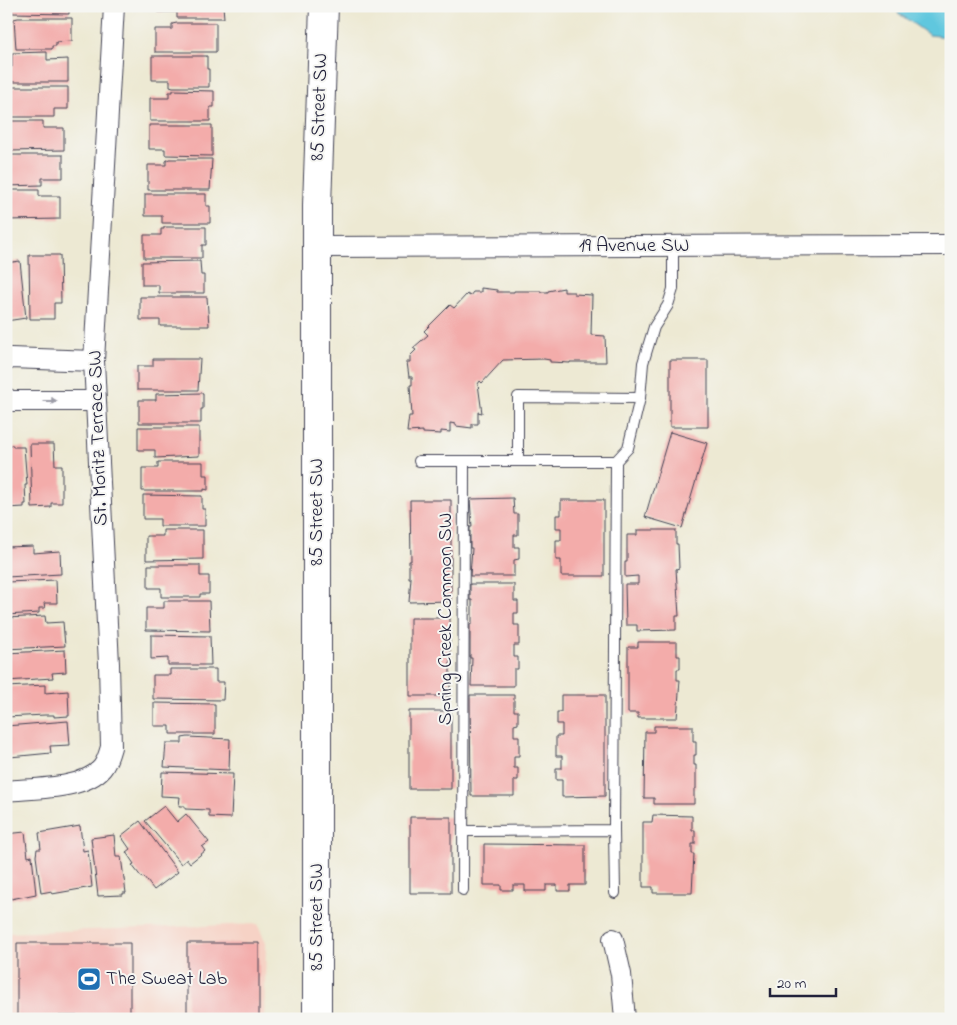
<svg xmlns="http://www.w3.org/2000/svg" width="957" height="1025" font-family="'Indie Flower',sans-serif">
<rect width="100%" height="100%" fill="#f6f6f2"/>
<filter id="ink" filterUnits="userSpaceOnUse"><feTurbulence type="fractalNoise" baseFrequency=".02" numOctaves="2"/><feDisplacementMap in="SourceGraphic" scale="10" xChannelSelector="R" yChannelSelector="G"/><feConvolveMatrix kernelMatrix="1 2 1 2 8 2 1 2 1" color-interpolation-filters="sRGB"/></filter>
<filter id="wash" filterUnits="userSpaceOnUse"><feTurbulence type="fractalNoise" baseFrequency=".0096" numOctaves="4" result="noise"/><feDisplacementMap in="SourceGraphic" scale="20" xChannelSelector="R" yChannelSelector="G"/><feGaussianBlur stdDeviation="1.12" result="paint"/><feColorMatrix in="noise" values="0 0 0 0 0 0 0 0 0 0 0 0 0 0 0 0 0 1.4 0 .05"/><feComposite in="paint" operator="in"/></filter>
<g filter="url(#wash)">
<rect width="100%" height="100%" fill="#ede9d3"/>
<!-- built -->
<path fill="#f6d2c5" d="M258 924 266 945 264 1019H6V933Z"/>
<!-- water -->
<path fill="#61c7de" stroke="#42748c" d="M895 6H951V35L949 37 929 35 898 13Z"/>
<g id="blocks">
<!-- building -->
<path fill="#f3acaa" d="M12 6H69V14L12 13Z
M158 6H223L224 18H177V12H158Z
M18 18H72V41L56 42V46H52V49H16L14 19Z
M177 23H216V52H155V29H172V24Z
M47 52V60L68 59V82H10L9 67H12V53Z
M152 56H207V69H209V87H173L170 86V80H152Z
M14 87H68V109H54V117H12V88Z
M173 90 214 91V107H210V121H150V98H169V92H173Z
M9 121H43V128H64V150L8 151Z
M149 125H212V156L165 155V149H149Z
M8 155H63V178H42V185L6 186 7 157Z
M169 159H212L210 190H148V165H166V161Z
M6 190H39V196H60V219L6 220Z
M145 194H206V206H210V223H162V216H145Z
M164 227H206V245H202V258H144V235H161V229H164Z
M29 255H60L61 303H54V319H30Z
M20 261 26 318 6 321V263Z
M200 261 201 275H204V293H159V285H142V262Z
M481 288 497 290V292H514V291H541V292H548V291L564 288V292H574V294L592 295 591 335 605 336 606 362H570V363L550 362V360L544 359 503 360 482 383 480 381 478 384 482 413 478 412V424H472V428L456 426V424L450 423V432L441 431V434L423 433V431L407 432 409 416H412L410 385H412V377H409L407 362H410V356L416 350 413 348 428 335 424 331 450 305 454 308 467 294 470 296 473 292H481Z
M140 297H207L209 326H160V320H140Z
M153 359H200L198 390H137V366H153Z
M670 360H708V427H670Z
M203 393V409H201V423H139V400H156V394Z
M138 427H199V456L155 458V450H138Z
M670 432 707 443 682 528 645 517Z
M30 444H54L55 465H62V503H51V507L32 508Z
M6 445H13V447H24L27 485H25L26 504H24V507L7 508 6 505Z
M158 462H203V475H208V490L204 489V491H142V468H158Z
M143 495 202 496V509H205V526H160V519H143Z
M513 498 514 514H518V535H514V547H519V559L514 560V576H470L472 548H470V527H472L470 499Z
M410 500H451V601L409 602 411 578H409V561H411Z
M561 500H604V576H561V560H556V540H561V528H556V515H561Z
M163 530H203V559L146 560V536H163Z
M637 530H676V544H678L679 568 676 569 679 616H676V630L637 631V625H626L625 584H638V576L625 577V562H627V535H637Z
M33 546V553L60 551 61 574 6 577V547Z
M148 565H200V576H209V594H200V597H161V588H148Z
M56 580 57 603H44L45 608H39V613L6 615V582Z
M470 584H514V601H518V613H514V625H519V645H514V657H518V669H514V686H471L472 658H470V624H472V600H470Z
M164 601H209L210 631 146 630V608H164Z
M45 616 46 623 63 622 65 646 6 649V618Z
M410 618H450V696H410Z
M151 635 210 636 211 665H168V658L151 659Z
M638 642H677V656H680V669H677V680H680L677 718H638V713H628V647H638Z
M65 650 66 672 52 673 53 678 6 681V653Z
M170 669H216V682H224L223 700 153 699V675H170Z
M45 685V693L68 691 69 716 54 717V715H45L6 717V687Z
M470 695H514V711H518V724L514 725V736H519V756H514V768H518V780H514V796H471Z
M561 695H605V796L562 797V780H556V768H562V756H556V736H562V724H557V712H561Z
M154 703 215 704V734H170V726H154Z
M409 711H451V789H409Z
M68 721 70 745 50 746 51 753 10 757V755H8L6 726Z
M654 726H693V741H696V755H694V765H696V789H694V804H654V798H644L645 732H654Z
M188 737 230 739 229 770 164 767 166 743H182V738Z
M162 772 233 774 231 818 209 817V810L185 809V806H179L180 797 161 796Z
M164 806 177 822 186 814 209 842 202 847 205 851 190 863 187 859 181 864 145 821Z
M653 815 692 816V830H695V844H692V854H694L692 893H653V887H643V822H652Z
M410 817H451V893H410Z
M140 821 178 872 154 890 144 877 142 878 132 865 134 864 126 852 130 849 121 836Z
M80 826 83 851 88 850 92 887 52 894V891L41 893 36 856 37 849H41L39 833Z
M25 832 28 857 32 856 36 894 11 899 10 896V899H6V834Z
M114 835 116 857H121L126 893H123V895L98 896 91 838Z
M484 844 585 845V885H570V891H557V885H546V891H525V885H513V890H501V885H484Z
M17 943H130V1016H17Z
M187 943H259V1019H187Z"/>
</g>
</g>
<g filter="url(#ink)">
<use href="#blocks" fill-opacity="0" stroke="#404052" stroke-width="1"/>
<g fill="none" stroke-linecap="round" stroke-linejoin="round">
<!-- lane casing -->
<g stroke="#404052" stroke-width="12">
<path id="lane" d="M640 398 628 448 616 461H518V397L640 398 643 363 654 327 668 305 673 289V247
M419 461H464
M614 830 616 461
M463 831 614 830 615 893
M463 890 464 461H518"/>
</g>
<!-- street casing -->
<g stroke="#404052" stroke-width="22">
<path id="street" d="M317 247 951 245
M6 361 10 358 94 361
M6 398 11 401H95
M6 791C34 788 83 790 102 768 107 762 109 754 111 747L109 664 94 361 114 6
M613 939 621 974 625 1019"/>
</g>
<!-- secondary casing -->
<g stroke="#404052" stroke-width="30">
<path id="secondary" d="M317 1019V205L324 6"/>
</g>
<!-- lane -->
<use href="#lane" stroke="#fff" stroke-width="10"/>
<!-- street -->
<use href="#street" stroke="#fff" stroke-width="20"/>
<!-- secondary -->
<use href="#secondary" stroke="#fff" stroke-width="28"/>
</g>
<!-- one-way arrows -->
<defs><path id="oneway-solid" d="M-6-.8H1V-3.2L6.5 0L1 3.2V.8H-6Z" transform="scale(1.25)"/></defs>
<use fill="#9c9ca7" href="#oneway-solid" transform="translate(50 401)"/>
</g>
<!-- icons -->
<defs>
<g id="stadium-square" transform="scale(1.25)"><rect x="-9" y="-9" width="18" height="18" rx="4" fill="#1f6fb2" stroke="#f6f6f2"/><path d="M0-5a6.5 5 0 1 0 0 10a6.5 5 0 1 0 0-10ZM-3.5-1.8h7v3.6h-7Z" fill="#fff"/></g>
</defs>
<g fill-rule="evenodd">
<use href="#stadium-square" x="89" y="979"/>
</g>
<g text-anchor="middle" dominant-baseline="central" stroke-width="4" stroke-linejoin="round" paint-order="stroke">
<!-- street labels -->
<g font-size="20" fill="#22223b" stroke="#f6f6f2">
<text transform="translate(320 107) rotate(-88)">85 Street SW</text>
<text x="634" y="246">19 Avenue SW</text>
<text transform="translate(99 438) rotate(-92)">St. Moritz Terrace SW</text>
<text transform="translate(317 512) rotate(-90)">85 Street SW</text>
<text transform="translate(446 619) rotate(-90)">Spring Creek Common SW</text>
<text transform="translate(317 917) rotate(-90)">85 Street SW</text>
</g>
<!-- poi labels -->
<g font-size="20" fill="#22223b" stroke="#f6f6f2" text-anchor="start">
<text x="106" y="979">The Sweat Lab</text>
</g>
</g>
<!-- margin -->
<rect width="957" height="1025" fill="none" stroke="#f6f6f2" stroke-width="25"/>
<!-- scale -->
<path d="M770 988v8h66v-8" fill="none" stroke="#22223b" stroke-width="2.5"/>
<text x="777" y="988" font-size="15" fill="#22223b" stroke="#f6f6f2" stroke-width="4" paint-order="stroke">20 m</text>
</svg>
